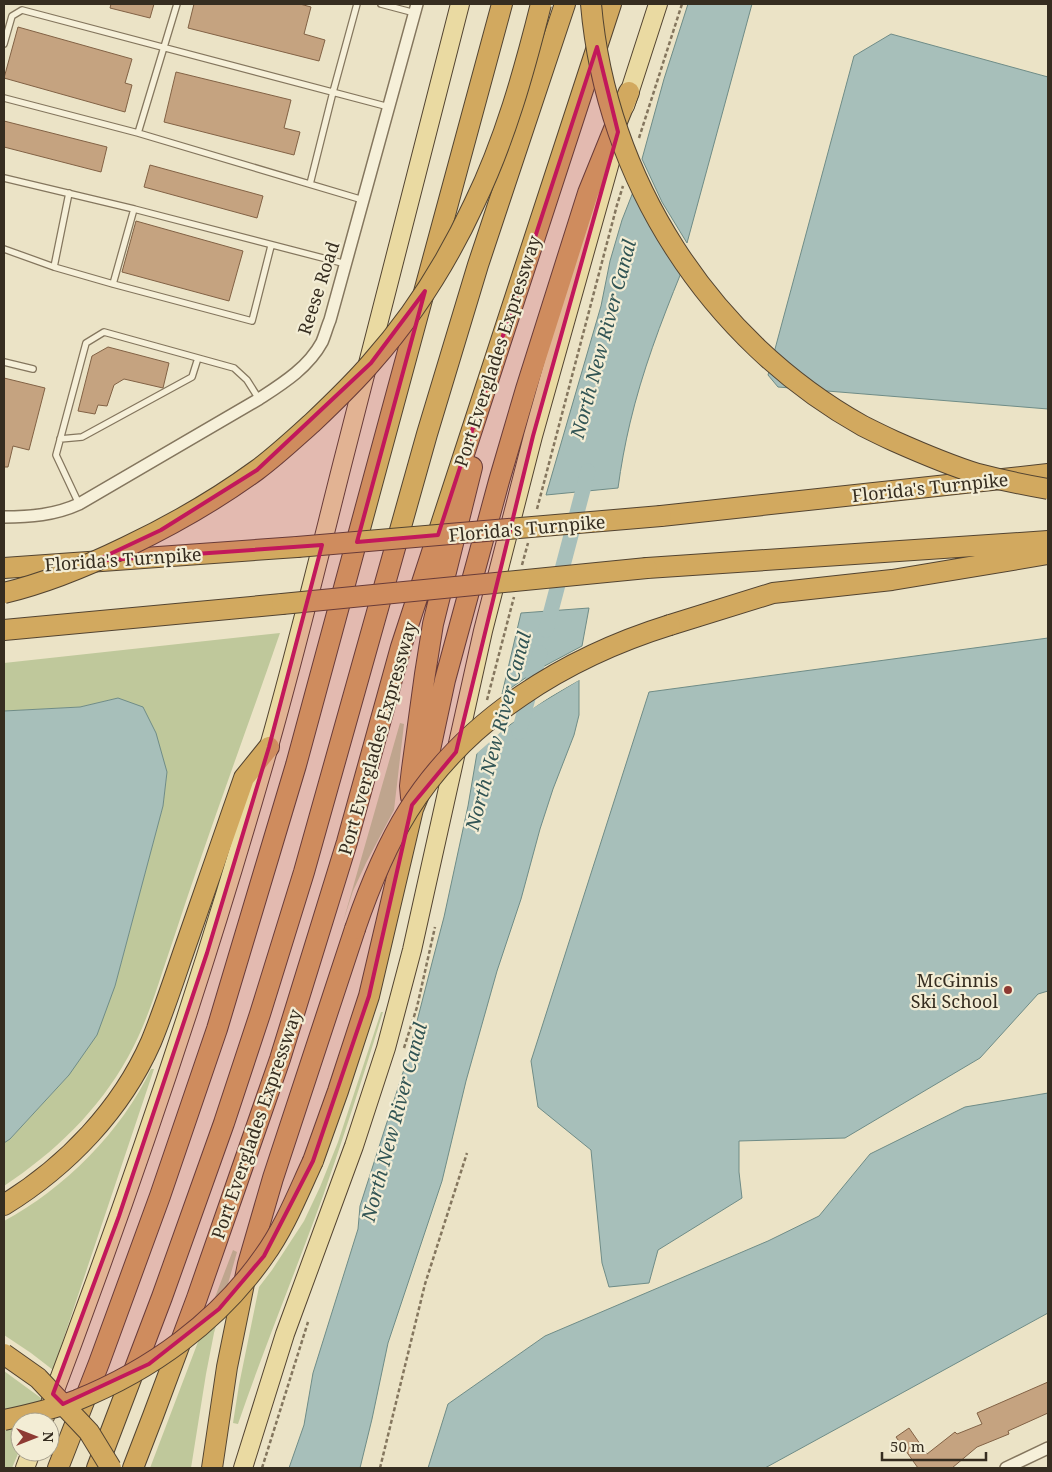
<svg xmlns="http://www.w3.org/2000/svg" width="1052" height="1472" font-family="'Noto Serif',serif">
<rect width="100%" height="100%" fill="#ebe3c6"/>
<!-- green -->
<path fill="#bfc89b" d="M280 633C253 712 224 790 197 869 185 903 174 938 162 973 153 1001 143 1030 128 1057 98 1111 55 1152 4 1186V1143L10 1139 69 1075 115 986 163 806 167 772 118 698 80 707 4 711V663Z
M400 723 404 724 394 810 366 863 353 891 343 922Z
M381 1012H383C364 1074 344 1136 323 1196 295 1273 264 1348 238 1424L233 1423 239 1385 259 1287 272 1270 304 1221 320 1187 338 1142Z
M151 1069H154L53 1370 31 1353 4 1335V1221C64 1189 122 1131 151 1069Z
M233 1250 237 1252 214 1333 206 1374 191 1468H150Z
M4 1371 41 1398 31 1422H20V1449L12 1468H4Z"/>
<!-- water -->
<path fill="#a7bfba" stroke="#6f8c87" d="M688 4H752L687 243 662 202 642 159 664 79Z
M891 34 1048 77V409L778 387 768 375 854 56Z
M633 192 655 234 681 273C661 322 642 372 630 423 625 444 621 466 618 488L546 495 601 306 610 261 622 220Z
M589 608 582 646 537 670 502 694 521 613Z
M1048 638V991L1038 994 980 1058 845 1138 739 1141V1172L742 1198 658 1250 649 1283 609 1287 602 1263 591 1150 538 1107 531 1061 649 692Z
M579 680V715L574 735 553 789 540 829 521 899 497 971 466 1081 442 1181 388 1343 372 1419 360 1468H289L304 1425 313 1373 358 1229 360 1206 407 1060 433 959 444 917 468 806 477 753 494 737 531 709Z
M118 698 143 707 156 733 167 772 163 806 115 986 97 1035 69 1075 10 1139 4 1143V711L80 707Z
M1048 1093V1313L765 1468H428L448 1404 545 1336 768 1241 819 1216 870 1154 965 1107Z"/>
<!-- pier -->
<path fill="#ebe3c6" d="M579 677 581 679 551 696 510 724 474 756 476 751 509 722 549 694Z"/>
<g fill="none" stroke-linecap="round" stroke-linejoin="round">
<!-- canal -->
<path stroke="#a7bfba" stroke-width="15" d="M546 630 588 471
M519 732 540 653"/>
</g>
<!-- building -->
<path fill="#c5a380" stroke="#826245" d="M111 4H154L150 18 110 8Z
M194 4H300L311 7 304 34 325 40 319 61 188 28Z
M18 27 132 59 125 83 132 85 125 112 4 78Z
M176 72 291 100 284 128 300 132 294 155 164 122Z
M4 121 107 147 101 172 4 147Z
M150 165 263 196 257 218 144 187Z
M136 221 243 251 229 301 122 272Z
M108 347 169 363 163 388 124 379 114 385 107 406 98 405 95 414 78 411 92 356Z
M4 378 45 388 29 450 13 446 8 467H4Z
M1048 1382V1413L1008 1431 1009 1434 977 1447 952 1468H918L896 1437 909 1428 927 1454 955 1432 957 1434 982 1424 977 1413Z"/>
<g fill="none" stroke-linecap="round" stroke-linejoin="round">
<!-- service casing -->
<g stroke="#84765e" stroke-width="8">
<path id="service" d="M177 4 138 133 363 200
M381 4 415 13
M4 44 12 16 22 10 389 107
M4 98 138 133
M4 178 134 209
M310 184 333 92 357 4
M271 246 252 321 113 284 134 209 346 264
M4 249 54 267 113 284
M54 267 69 193
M4 362 33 369
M60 439 82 437 192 377 198 358
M79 504 56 455 86 343 104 332 234 368 247 380 259 399"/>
</g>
<!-- minor casing -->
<g stroke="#84765e" stroke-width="14">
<path id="minor" d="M4 517C30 517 55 515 79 504L259 399C282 384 308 368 322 342 325 335 327 327 330 320L417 4
M1006 1468 1048 1448"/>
</g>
<!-- primary casing -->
<g stroke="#534431" stroke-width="20">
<path id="primary" d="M625 106 658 4
M43 1422C124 1209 198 993 261 774 291 672 316 568 342 465 382 311 421 157 460 4
M25 1468 31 1452
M243 1468 285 1334 354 1146 386 1048 412 950 483 631 533 436 612 155"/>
</g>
<!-- motorway casing -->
<g stroke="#534431" stroke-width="22">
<path id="motorway" d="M661 516 1048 474
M4 568 297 547
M647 568 1048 541
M670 625 773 593 892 580 1048 554
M4 630 282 604
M411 797 410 786 412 769 425 674 433 624 472 467
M313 1161 338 1091 369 996 413 809 422 787 445 680 499 481 526 389 588 193 629 92
M4 1205C67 1166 121 1110 151 1042 165 1008 176 973 188 939 207 885 225 832 244 778L269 747
M58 1468 99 1363 160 1196 217 1029 296 765 502 4
M97 1468 162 1297 224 1123 260 1014 304 872 427 434 478 265 565 4
M133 1468 153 1416 197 1298 280 1059 347 842 401 647 611 4
M212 1468 227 1367 248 1264 273 1178 355 929"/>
</g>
<!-- path -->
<path stroke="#84765e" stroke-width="2.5" stroke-dasharray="4 2.5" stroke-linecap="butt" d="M639 138 682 4
M537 509 617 205 623 186
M522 565 528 543
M487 700 514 597
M404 1048 417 1007 435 927
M262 1468 308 1322
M380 1468 425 1284 467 1153"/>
<!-- service -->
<use href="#service" stroke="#f6f0d9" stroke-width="5.5"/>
<!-- minor -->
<use href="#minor" stroke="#f6f0d9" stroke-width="11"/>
<!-- primary -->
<use href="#primary" stroke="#eadaa2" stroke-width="18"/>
<!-- motorway -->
<use href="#motorway" stroke="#d2a95f" stroke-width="20"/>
<!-- motorway-bridge casing -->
<g stroke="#534431" stroke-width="22" stroke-linecap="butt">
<path id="motorway-bridge" d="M591 4C606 179 709 340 863 426 873 431 883 436 894 441 921 453 949 465 978 474 1001 480 1025 485 1048 489
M297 547 661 516
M4 593C46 583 87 566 126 547 172 525 216 500 257 470 276 456 294 439 312 423 332 404 353 384 371 363 412 317 448 260 474 204 505 140 524 72 541 4
M282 604 647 568
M355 929C369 888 385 848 408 811 466 718 567 657 670 625
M4 1354 38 1378 89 1432 111 1468
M4 1420C28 1415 53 1409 77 1400 151 1370 218 1322 264 1256 285 1227 298 1193 313 1161"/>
</g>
<!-- motorway-bridge -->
<use href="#motorway-bridge" stroke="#d2a95f" stroke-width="20"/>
</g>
<!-- marked area -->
<path fill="#c2185b" fill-opacity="0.2" stroke="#c2185b" stroke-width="4" stroke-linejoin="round" d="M597 47 618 132 533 436 456 752 412 805 369 996 313 1161 264 1256 219 1309 149 1364 63 1404 53 1394 119 1216 207 953 269 747 322 545 95 561 161 530 257 470 371 363 425 291 357 542 438 535Z"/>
<!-- markers -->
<circle fill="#8e3a33" stroke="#f3edd5" stroke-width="2" cx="1008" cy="990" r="5"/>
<g text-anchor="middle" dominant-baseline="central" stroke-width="4.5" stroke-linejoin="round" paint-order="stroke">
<!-- street labels -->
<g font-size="18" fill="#362d20" stroke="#f3edd5">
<text transform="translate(318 288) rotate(-72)">Reese Road</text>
<text transform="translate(497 351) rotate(-72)">Port Everglades Expressway</text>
<text transform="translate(930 487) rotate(-6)">Florida's Turnpike</text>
<text transform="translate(527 528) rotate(-5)">Florida's Turnpike</text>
<text transform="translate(123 559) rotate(-4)">Florida's Turnpike</text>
<text transform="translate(377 738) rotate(-74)">Port Everglades Expressway</text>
<text transform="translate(256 1124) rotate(-71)">Port Everglades Expressway</text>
</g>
<!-- poi labels -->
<g font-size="18" fill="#362d20" stroke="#f3edd5" text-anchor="end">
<text x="998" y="980">McGinnis<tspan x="998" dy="21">Ski School</tspan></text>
</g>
<!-- water labels -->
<g font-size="19" font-style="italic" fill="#315454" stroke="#f3edd5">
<text transform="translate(603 339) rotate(-75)">North New River Canal</text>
<text transform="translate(498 731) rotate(-75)">North New River Canal</text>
<text transform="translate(394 1122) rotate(-75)">North New River Canal</text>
</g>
</g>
<!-- border -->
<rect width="1052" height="1472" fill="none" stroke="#362d20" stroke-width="10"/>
<!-- north arrow -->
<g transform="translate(35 1437) rotate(90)"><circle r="24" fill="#f3edd5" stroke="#a7a08d"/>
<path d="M0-4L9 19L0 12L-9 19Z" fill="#8e3a33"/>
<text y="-8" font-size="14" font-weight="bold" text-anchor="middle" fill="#362d20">N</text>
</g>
<!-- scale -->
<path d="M882 1452v8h104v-8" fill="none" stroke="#362d20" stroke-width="2.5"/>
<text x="890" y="1452" font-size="15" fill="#362d20" stroke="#f3edd5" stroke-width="4" paint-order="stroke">50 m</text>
</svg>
